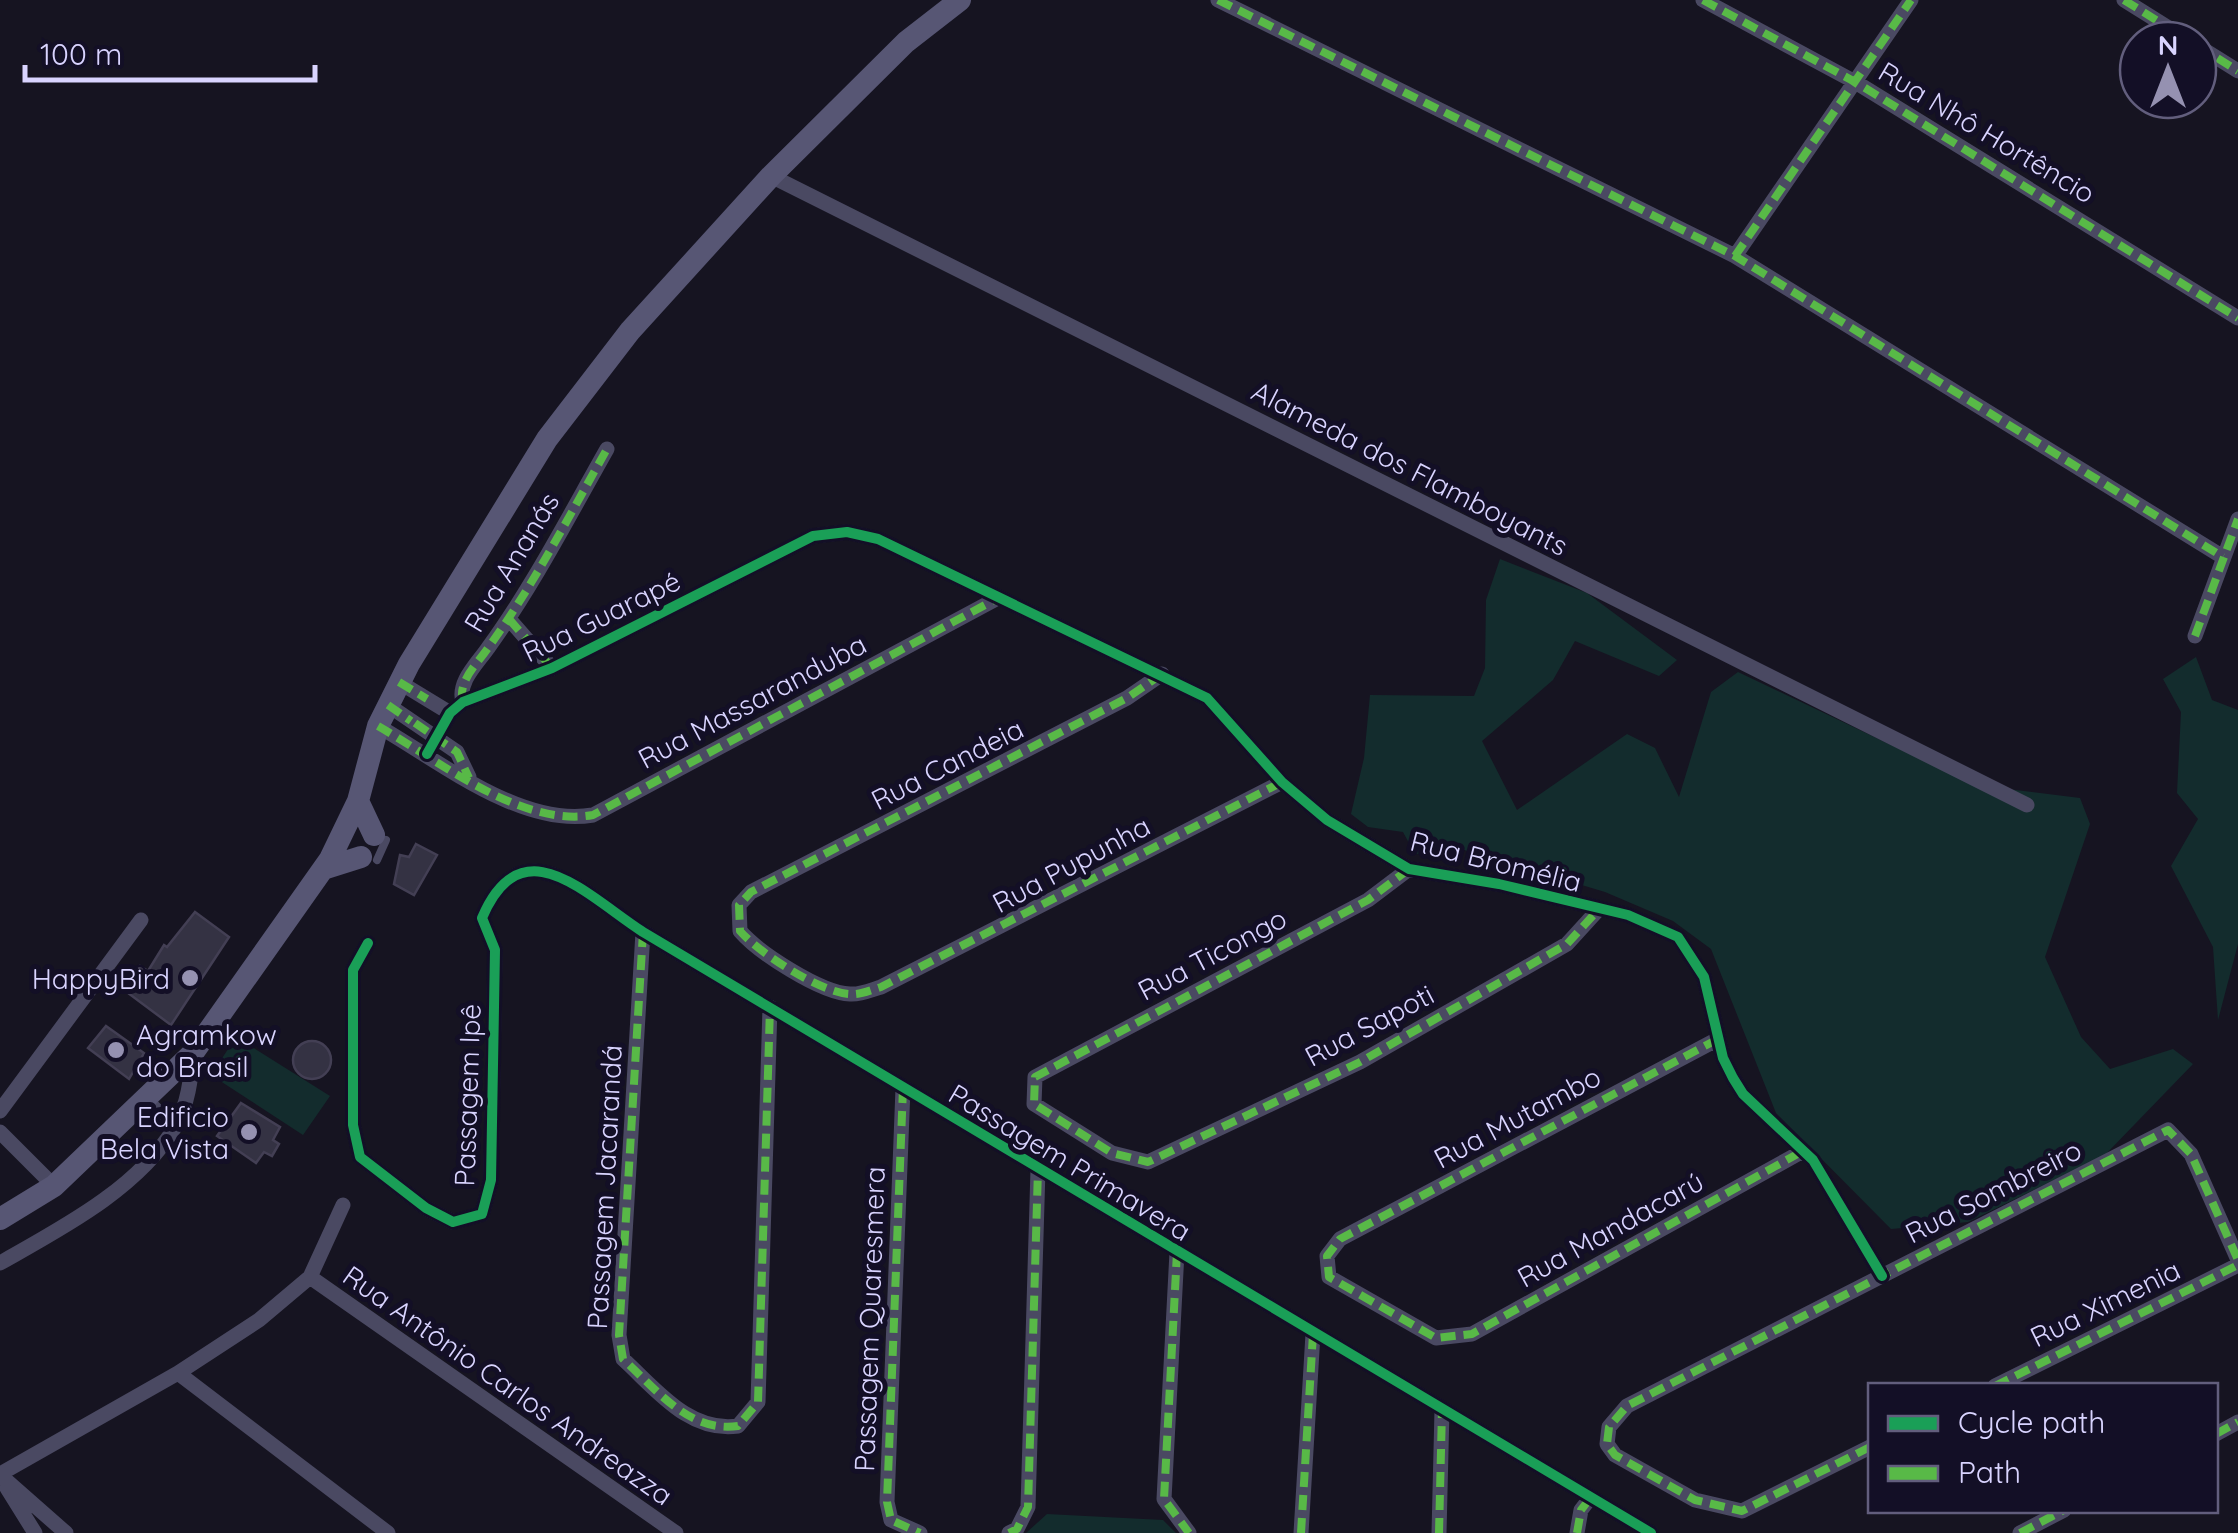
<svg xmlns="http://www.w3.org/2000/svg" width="2238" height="1533" font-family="Quicksand,sans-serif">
<rect width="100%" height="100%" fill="#161421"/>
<!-- green -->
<path fill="#132c2d" d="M1500 559 1587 593 1677 660 1659 676 1575 641 1553 680 1482 741 1517 810 1627 734 1655 748 1679 797 1711 692 1738 672 1975 785 2080 798 2090 824 2045 957 2081 1037 2110 1069 2173 1049 2193 1064 2105 1155 1968 1222 1891 1229 1776 1113 1711 949 1673 921 1605 892 1461 849 1415 854 1403 832 1368 827 1351 814 1364 758 1370 695 1474 696 1485 668 1486 600Z
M2196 657 2212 700 2238 710V944L2218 1020 2213 947 2171 866 2198 819 2177 793 2181 712 2163 679Z
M236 1037 330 1096 303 1135 211 1075Z
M1047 1514 1163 1520 1176 1533H1026Z"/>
<!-- building -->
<path fill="#343243" stroke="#433f54" stroke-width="2.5" d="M416 844 437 855 414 895 394 884 400 855 409 857Z
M195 912 229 937 171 1025 124 990 140 966 148 971 164 945 167 947Z
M106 1026 144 1053 129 1079 88 1048Z
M293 1060a19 19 0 1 1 38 0a19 19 0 1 1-38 0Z
M241 1103 280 1127 273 1140 279 1144 272 1156 264 1152 256 1163 217 1136Z"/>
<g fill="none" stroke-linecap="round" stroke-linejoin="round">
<!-- service -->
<path stroke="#4a4962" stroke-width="8" d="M377 860 386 840"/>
<!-- minor -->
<path stroke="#4a4962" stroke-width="15" d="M1218 0 1735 256 2223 557
M1703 0 1857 83 2238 318
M2124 0 2188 40
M2198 46 2238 71
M771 176 2027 805
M1735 256 1911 0
M509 619 552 668
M2195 636 2238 519
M1162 674 1127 698 751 892 739 905 740 931C759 953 821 993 850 994 860 995 871 990 881 987L1282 782
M399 682 450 713
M463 702C457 682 477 664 488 648 533 586 569 516 607 449
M388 705 457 752 469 777
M378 726C439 761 522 828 593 815L998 598
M427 754 450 713 463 702 552 668 813 536 847 532 878 539 1207 698 1282 782 1327 820 1409 869 1499 884 1628 915 1678 937 1704 977 1723 1058 1733 1078 1743 1094 1813 1160 1882 1276
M1409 869 1368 900 1035 1077 1034 1104 1112 1153 1148 1162 1360 1062 1567 944 1598 910
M643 932 619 1335 623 1359C656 1389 689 1433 738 1426L758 1402 770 1007
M368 943 353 970V1125L360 1157 426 1208 453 1222 482 1214 491 1180 495 950 482 918C522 824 586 895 643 932L1651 1533
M1718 1039 1340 1239 1327 1256 1329 1277 1436 1338 1472 1334 1803 1151
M903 1088 887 1502 891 1520 920 1533
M147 1101 174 1128
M0 1111 141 920
M0 1132 54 1186
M1177 1252 1164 1499 1189 1533
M0 1263C60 1229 138 1189 175 1127 188 1105 191 1079 193 1053
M310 1277 676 1533
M178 1373 388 1533
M1995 1386 2238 1265
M2216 1434 2238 1422
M1870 1447 1742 1511 1695 1500 1615 1455 1607 1444 1609 1427 1627 1406 2168 1130 2191 1154 2238 1260
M0 1474 178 1373 259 1320 310 1277 343 1205
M0 1475 66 1533
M7 1488 35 1533
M1009 1533 1017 1529 1028 1507 1038 1169
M1301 1533 1313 1334
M1439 1533 1442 1410
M1577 1533 1581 1510 1591 1497
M2020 1533 2064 1510"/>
<!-- secondary -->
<path stroke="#575674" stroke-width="22" d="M358 801 374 835
M323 869 361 857
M0 1219 54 1186 193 1053 330 859 358 801 378 726 409 664 547 439 630 331 771 176 906 42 960 0"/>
<!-- quiet -->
<path stroke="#58b947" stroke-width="8" stroke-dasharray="15 8" stroke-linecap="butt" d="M1218 0 1735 256 2223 557
M1703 0 1857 83 2238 318
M2124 0 2188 40
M2198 46 2238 71
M1735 256 1911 0
M509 619 552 668
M2195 636 2238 519
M1162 674 1127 698 751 892 739 905 740 931C759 953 821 993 850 994 860 995 871 990 881 987L1282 782
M399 682 427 699
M463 702C457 682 477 664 488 648 533 586 569 516 607 449
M388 705 411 721
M415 723 457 752 469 778
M378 726C439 761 522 828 593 815L998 598
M1409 869 1368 900 1035 1077 1034 1104 1112 1153 1148 1162 1360 1062 1567 944 1598 910
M643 932 619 1335 623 1359C656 1389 689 1433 738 1426L758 1402 770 1007
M1718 1039 1340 1239 1327 1256 1329 1277 1436 1338 1472 1334 1803 1151
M903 1088 887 1502 891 1520 920 1533
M1177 1252 1164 1499 1189 1533
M1995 1386 2238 1265
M2216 1434 2238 1422
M1870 1447 1742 1511 1695 1500 1615 1455 1607 1444 1609 1427 1627 1406 2168 1130 2191 1154 2238 1260
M1009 1533 1017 1529 1028 1507 1038 1169
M1301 1533 1313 1334
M1439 1533 1442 1410
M1577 1533 1581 1510 1591 1497
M2020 1533 2064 1510"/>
<!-- cycleway casing -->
<g stroke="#130f26" stroke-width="16">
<path id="cycleway" d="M427 754 450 713 463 702 552 668 813 536 847 532 878 539 1207 698 1282 782 1327 820 1409 869 1499 884 1628 915 1678 937 1704 977 1723 1058 1733 1078 1743 1094 1813 1160 1882 1276
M368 943 353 970V1125L360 1157 426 1208 453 1222 482 1214 491 1180 495 950 482 918C522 824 586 895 643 932L1651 1533"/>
</g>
<!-- cycleway -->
<use href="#cycleway" stroke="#1a9f57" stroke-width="10"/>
</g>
<!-- markers -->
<g fill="#9591b1" stroke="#130f26" stroke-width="4">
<circle cx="190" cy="978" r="10"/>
<circle cx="116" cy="1050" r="10"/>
<circle cx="249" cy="1132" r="10"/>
</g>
<g text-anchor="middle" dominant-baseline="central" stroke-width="10" stroke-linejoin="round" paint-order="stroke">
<!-- street labels -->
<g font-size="28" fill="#d9d4ff" stroke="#130f26">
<text transform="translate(1987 132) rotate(31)">Rua Nhô Hortêncio</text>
<text transform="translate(1410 468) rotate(27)">Alameda dos Flamboyants</text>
<text transform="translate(511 562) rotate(-59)">Rua Ananás</text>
<text transform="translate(601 616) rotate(-26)">Rua Guarapé</text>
<text transform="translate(752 701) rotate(-28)">Rua Massaranduba</text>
<text transform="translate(947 764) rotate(-27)">Rua Candeia</text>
<text transform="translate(1496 861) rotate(14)">Rua Bromélia</text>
<text transform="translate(1071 864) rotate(-28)">Rua Pupunha</text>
<text transform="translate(1212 954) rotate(-28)">Rua Ticongo</text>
<text transform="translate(1369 1025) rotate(-28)">Rua Sapoti</text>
<text transform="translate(467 1095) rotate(-88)">Passagem Ipê</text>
<text transform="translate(1517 1117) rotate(-28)">Rua Mutambo</text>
<text transform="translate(1070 1162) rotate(31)">Passagem Primavera</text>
<text transform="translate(604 1187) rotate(-87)">Passagem Jacarandá</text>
<text transform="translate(1993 1191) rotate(-27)">Rua Sombreiro</text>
<text transform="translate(1610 1229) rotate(-29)">Rua Mandacarú</text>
<text transform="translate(2105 1303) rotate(-26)">Rua Ximenia</text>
<text transform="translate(869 1319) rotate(-88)">Passagem Quaresmera</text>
<text transform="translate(508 1385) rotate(35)">Rua Antônio Carlos Andreazza</text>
</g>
<!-- poi labels -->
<g font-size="28" fill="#d9d4ff" stroke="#130f26" text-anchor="end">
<text x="170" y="978">HappyBird</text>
<text x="136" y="1034" text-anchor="start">Agramkow<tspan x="136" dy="32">do Brasil</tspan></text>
<text x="229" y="1116">Edificio<tspan x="229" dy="32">Bela Vista</tspan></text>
</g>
</g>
<!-- legend -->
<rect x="1868" y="1383" width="350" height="130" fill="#130f26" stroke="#625e7d" stroke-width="2.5"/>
<rect x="1888" y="1416" width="50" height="15" fill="#1a9f57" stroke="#625e7d" stroke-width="2.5"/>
<text x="1958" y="1433" font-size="30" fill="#d9d4ff">Cycle path</text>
<rect x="1888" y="1466" width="50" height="15" fill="#58b947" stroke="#625e7d" stroke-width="2.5"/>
<text x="1958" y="1483" font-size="30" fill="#d9d4ff">Path</text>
<!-- north arrow -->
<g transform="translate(2168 70)"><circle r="48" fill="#130f26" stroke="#625e7d" stroke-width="2.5"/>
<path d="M0-8L18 38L0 25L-18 38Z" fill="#9591b1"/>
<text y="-15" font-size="28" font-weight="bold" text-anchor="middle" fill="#d9d4ff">N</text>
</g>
<!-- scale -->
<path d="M25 65v15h290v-15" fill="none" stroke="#d9d4ff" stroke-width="5"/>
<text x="40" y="65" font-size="30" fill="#d9d4ff" stroke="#130f26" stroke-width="8" paint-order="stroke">100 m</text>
</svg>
